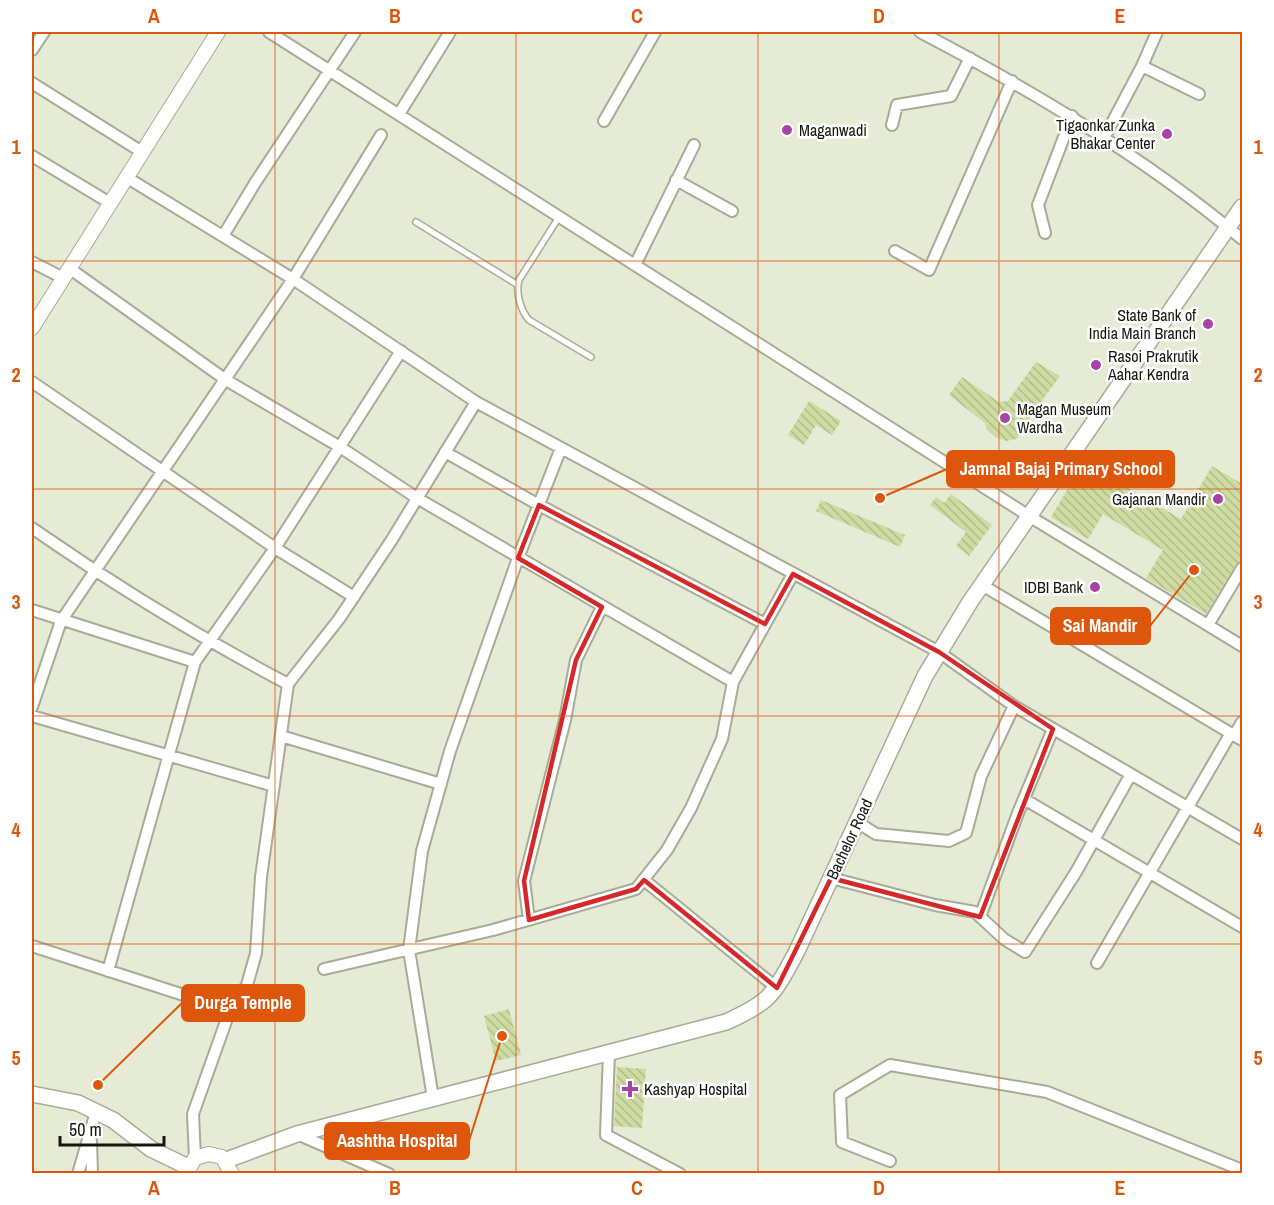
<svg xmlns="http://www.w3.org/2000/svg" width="1274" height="1205" font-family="'Archivo Narrow',sans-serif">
<defs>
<pattern id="building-back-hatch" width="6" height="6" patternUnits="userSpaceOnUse" patternTransform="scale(1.5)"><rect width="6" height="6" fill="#cedca1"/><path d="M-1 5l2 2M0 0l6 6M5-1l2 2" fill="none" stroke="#b0bc89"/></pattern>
</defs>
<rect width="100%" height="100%" fill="#e6ebd5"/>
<!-- building -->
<path fill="url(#building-back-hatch)" d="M1036 362 1060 376 1030 417 1027 429 1016 439 1006 441 997 438 987 429 985 423 949 395 962 377 999 402 1008 401Z
M809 401 841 421 832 435 816 425 804 445 788 435Z
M1084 462 1181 519 1212 466 1242 484V561L1236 564 1206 614 1146 578 1163 550 1103 514 1088 539 1051 517Z
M951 494 992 525 969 556 956 546 966 532 930 505 936 497 944 503Z
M821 500 905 535 900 547 816 511Z
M509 1009 521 1055 496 1061 484 1016Z
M617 1067 646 1069 642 1128 614 1126Z"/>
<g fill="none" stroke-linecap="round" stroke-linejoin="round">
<!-- service casing -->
<g stroke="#a7ac97" stroke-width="8">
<path id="service" d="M559 217 519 280C515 292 521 311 529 320L591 357
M416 222 518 285"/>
</g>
<!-- minor casing -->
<g stroke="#a7ac97" stroke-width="14">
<path id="minor" d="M269 32 1029 516 1242 646
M920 32C1033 91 1144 157 1242 239
M32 50 44 32
M1142 66 1199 94
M32 83 142 152
M399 114 450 32
M604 121 655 32
M892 125 897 105 951 96 970 58
M1104 138 1142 66 1157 32
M32 156 110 203
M126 177 293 279 476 402 939 652 1014 706 1242 839
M676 180 732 211
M1045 233 1038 205 1072 116
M223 236 255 183 355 32
M895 251 929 270 1012 81
M32 262 63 278
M635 265 694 145
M69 268 226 380 340 447 417 498 733 682
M32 382 275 548 354 597
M445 452 539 505 765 624
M32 528C114 585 199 637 288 684
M982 585 1242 740
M32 610 195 662
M1208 625 1242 568
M32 707 61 621 293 279 381 135
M32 716 274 786
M281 736 441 784
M1234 736 1242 722
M1024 799 1242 927
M857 822 876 834 949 841 966 833 981 776 1014 706
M831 878 935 905 975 912 1004 939 1025 952 1076 872 1131 774
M644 880 777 988
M980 917 1018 813 1053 729
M529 920 524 881 565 720 576 660 602 607
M32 946 230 1010
M1097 963 1231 733
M324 969 493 930 636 889 667 850 691 808 722 739 733 682 793 574
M108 971 195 662 275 548 401 351
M609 1052 606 1135 680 1174
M433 1098 409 950 422 851 450 751 518 558 561 448
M297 1134 389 1174
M91 1141 92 1174
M195 1158 193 1114 230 1010 247 985 256 953 261 877 288 684 339 619 391 541 476 402
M890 1161 842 1142 840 1095 890 1065 1047 1092 1242 1170
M78 1174 96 1112"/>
</g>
<!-- tertiary casing -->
<g stroke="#a7ac97" stroke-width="16">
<path id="tertiary" d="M32 328 218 32
M186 1174 195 1158 209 1154 222 1157 232 1174"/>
</g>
<!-- secondary casing -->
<g stroke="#a7ac97" stroke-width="18">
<path id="secondary" d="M32 1094 78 1103 113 1120 151 1149 188 1167
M227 1162 232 1158 297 1134 726 1022C771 1002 773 995 796 953L925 676 970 602 1242 207"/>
</g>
<!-- service -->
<use href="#service" stroke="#fff" stroke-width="5"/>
<!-- minor -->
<use href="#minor" stroke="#fff" stroke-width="10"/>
<!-- tertiary -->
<use href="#tertiary" stroke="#fff" stroke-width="14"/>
<!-- secondary -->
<use href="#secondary" stroke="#fff" stroke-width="15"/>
</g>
<!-- marked area -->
<path fill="none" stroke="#d62828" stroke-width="4.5" stroke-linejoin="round" d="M539 505 765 624 793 574 939 652 1053 729 980 917 831 878 777 988 644 880 636 889 529 920 524 881 576 660 602 607 518 558Z"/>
<!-- grid -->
<path fill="none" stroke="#dd560c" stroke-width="1.5" stroke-opacity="0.55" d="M275 32V1174M516 32V1174M758 32V1174M999 32V1174M32 261H1242M32 489H1242M32 716H1242M32 944H1242"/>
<!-- markers -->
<g fill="#a943a7" stroke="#fff" stroke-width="2">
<circle cx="787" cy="130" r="6"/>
<circle cx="1167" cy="134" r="6"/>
<circle cx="1208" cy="324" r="6"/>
<circle cx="1096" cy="365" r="6"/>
<circle cx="1005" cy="418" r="6"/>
<circle cx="1218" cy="499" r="6"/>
<circle cx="1095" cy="587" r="6"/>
<path d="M627 1080h6v6h6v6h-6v6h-6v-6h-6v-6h6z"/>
</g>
<g text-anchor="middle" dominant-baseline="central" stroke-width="5" stroke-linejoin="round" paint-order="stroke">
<!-- poi labels -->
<g font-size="16" fill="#15170f" stroke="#fff" text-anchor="end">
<text x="1155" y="125">Tigaonkar Zunka<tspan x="1155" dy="18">Bhakar Center</tspan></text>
<text x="799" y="130" text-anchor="start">Maganwadi</text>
<text x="1196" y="315">State Bank of<tspan x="1196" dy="18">India Main Branch</tspan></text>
<text x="1108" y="356" text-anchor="start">Rasoi Prakrutik<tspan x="1108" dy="18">Aahar Kendra</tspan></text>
<text x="1017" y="409" text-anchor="start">Magan Museum<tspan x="1017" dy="18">Wardha</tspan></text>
<text x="1206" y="499">Gajanan Mandir</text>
<text x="1083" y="587">IDBI Bank</text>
<text x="644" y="1089" text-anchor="start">Kashyap Hospital</text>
</g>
<!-- street labels -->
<g font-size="16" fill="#15170f" stroke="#fff">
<text transform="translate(849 839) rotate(-65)">Bachelor Road</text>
</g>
</g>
<!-- callouts -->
<path fill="none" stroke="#dd560c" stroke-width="2" d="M880 498L947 469M1194 570L1150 626M98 1085L182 1003M502 1036L469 1141"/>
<g fill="#dd560c" stroke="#fff" stroke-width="2">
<circle cx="880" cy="498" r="6"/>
<circle cx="1194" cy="570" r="6"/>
<circle cx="98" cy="1085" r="6"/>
<circle cx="502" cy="1036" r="6"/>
</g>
<g fill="#dd560c" stroke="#dd560c" stroke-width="2">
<rect x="947" y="451" width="227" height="36" rx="6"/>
<rect x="1051" y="608" width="99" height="36" rx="6"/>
<rect x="182" y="985" width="122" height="36" rx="6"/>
<rect x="325" y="1123" width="144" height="36" rx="6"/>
</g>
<g font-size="18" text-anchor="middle" font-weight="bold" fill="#fff">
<text x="1061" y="475">Jamnal Bajaj Primary School</text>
<text x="1100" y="632">Sai Mandir</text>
<text x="243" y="1009">Durga Temple</text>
<text x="397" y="1147">Aashtha Hospital</text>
</g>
<!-- border -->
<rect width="1274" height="1205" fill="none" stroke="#ffffff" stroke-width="66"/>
<!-- scale -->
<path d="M60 1136v9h104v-9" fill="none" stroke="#15170f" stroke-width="3"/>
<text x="69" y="1136" font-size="18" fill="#15170f" stroke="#ffffff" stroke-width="4.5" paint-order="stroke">50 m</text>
<rect x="33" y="33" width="1208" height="1139" fill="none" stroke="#dd560c" stroke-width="2"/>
<g font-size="20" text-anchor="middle" font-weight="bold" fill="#dd560c">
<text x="154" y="23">A</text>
<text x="395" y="23">B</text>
<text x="637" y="23">C</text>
<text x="879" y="23">D</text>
<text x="1120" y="23">E</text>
<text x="16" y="154">1</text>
<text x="1258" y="154">1</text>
<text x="16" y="382">2</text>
<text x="1258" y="382">2</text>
<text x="16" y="609">3</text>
<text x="1258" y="609">3</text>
<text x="16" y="837">4</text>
<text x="1258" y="837">4</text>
<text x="16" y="1065">5</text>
<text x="1258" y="1065">5</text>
<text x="154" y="1195">A</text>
<text x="395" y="1195">B</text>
<text x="637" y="1195">C</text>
<text x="879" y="1195">D</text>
<text x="1120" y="1195">E</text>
</g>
</svg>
